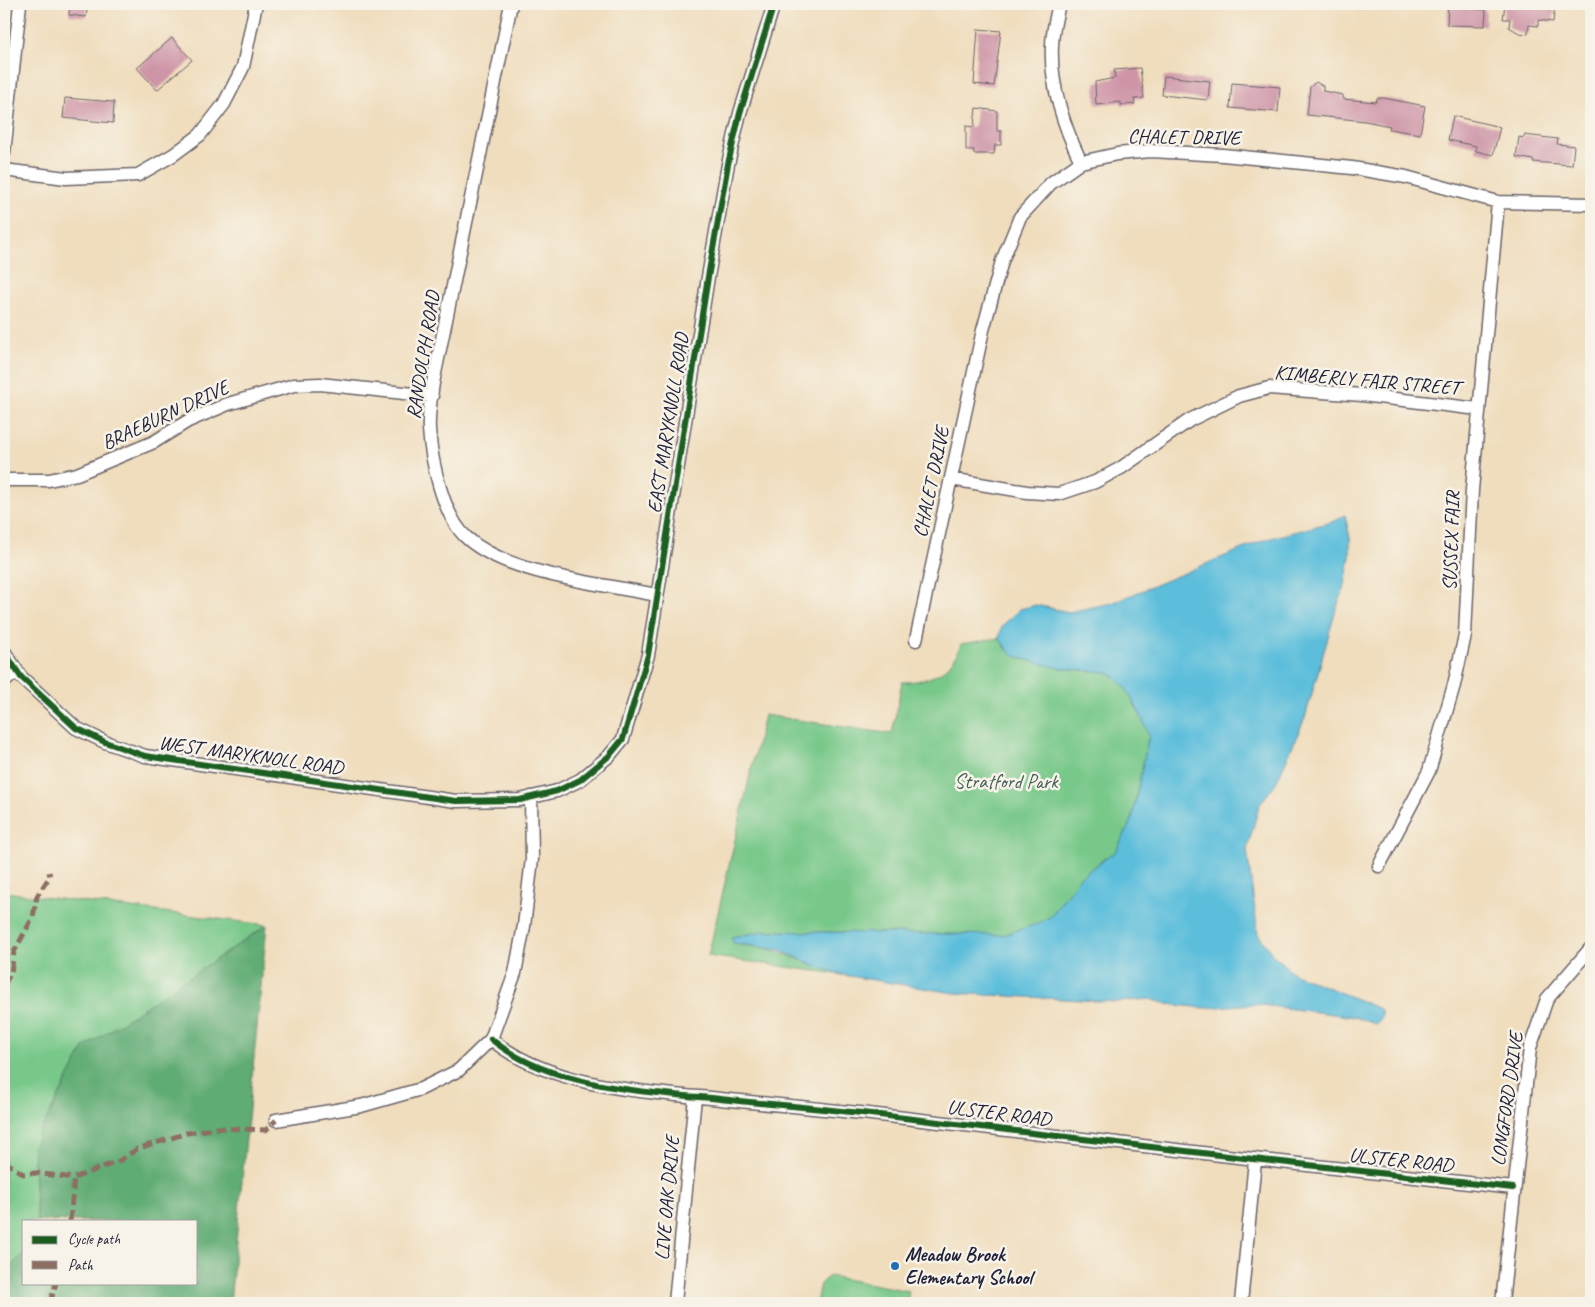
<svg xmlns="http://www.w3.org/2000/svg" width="1595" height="1307" font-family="Caveat,sans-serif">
<rect width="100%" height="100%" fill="#f7f3e8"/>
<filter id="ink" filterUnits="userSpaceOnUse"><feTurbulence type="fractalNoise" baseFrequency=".02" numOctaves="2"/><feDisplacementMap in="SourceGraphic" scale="10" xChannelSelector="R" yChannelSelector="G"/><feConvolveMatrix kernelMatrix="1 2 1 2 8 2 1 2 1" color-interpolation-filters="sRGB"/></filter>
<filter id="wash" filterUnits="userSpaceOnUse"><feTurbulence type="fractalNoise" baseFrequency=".0096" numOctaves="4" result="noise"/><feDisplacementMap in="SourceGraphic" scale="20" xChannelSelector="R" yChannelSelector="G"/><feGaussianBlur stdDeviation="1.12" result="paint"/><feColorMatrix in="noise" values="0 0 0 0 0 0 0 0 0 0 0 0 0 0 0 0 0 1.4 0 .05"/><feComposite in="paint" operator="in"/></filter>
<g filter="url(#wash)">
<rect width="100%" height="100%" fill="#f0ddbd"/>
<!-- green -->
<path fill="#77c889" stroke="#4c7562" d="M999 638 1007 650 1059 668 1106 672 1114 676 1125 687 1139 712 1149 735 1131 822 1116 851 1101 861 1065 897 1050 917 1037 924 1003 935 765 931 732 937 738 945C776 945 807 965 843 975L708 956 764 715 892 734 902 682C930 682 952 672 961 644Z
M4 892 267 925 84 1048 33 1146 37 1221H24V1254L4 1272Z
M829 1276 909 1291 907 1303H816L820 1284Z"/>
<!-- forest -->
<path fill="#61ac75" stroke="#426758" d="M267 925 230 1303H4V1272L24 1254V1283H196V1221H37L33 1146 84 1048Z"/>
<!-- water -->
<path fill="#5cbedb" stroke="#3f708b" d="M1345 515 1350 538V557L1344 590 1336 609 1305 718 1277 781 1259 806 1247 850 1258 934 1273 955 1293 973 1380 1009 1382 1014 1380 1021 1375 1024 1355 1017 1254 1004 1205 1008 1167 1004 1150 999 1117 1002 954 993 843 975 818 967 780 950 733 943 732 937 765 931 1003 935 1037 924 1050 917 1080 877 1116 851 1131 822 1149 735 1139 712 1125 687 1114 676 1105 672 1059 668 1024 659 1011 654 999 638 1002 626 1020 609 1036 605 1069 612 1112 603 1264 540 1335 521Z"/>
<g id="blocks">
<!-- building -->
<path fill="#ce95a7" d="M70 4H88L86 17 69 15Z
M1448 4H1468L1467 8 1486 10 1485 26 1447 25Z
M1505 4H1555L1553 22 1538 20V26L1529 25 1528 34 1519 33 1509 27 1510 19H1503Z
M978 29 1001 31 994 86 974 84Z
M172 38 192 60 157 90 137 68Z
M1140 68 1144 98 1134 99 1135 104 1121 105V102L1096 105 1095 82 1115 78 1114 70Z
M1164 76 1210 81 1208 100 1162 95Z
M1316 82 1323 86V91L1343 95V99L1376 102 1377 98H1384L1425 106 1420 134 1389 129 1390 126 1365 121 1307 115 1310 87Z
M1232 83 1280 87 1278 112 1230 108Z
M65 98 114 102 113 123 63 118Z
M976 108 997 111V131H1001V145H995L994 154H974V150H966V126L974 127Z
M1453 116 1500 127 1493 155 1476 151V146L1448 140Z
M1524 135 1558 139 1557 144 1574 146 1572 165 1533 162 1534 160 1516 157 1519 137 1524 138Z"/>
</g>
</g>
<g filter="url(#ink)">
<use href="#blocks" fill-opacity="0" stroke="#6a6368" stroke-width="1"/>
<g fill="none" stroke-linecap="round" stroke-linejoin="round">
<!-- street casing -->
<g stroke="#6a6368" stroke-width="15">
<path id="street" d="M511 4 433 383C431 398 428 414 429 429 431 460 443 517 467 538 508 575 603 584 657 595
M1059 4C1056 17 1052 32 1052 46 1050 85 1064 127 1081 162
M4 153 20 4
M4 170 66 178 138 175 173 155 200 135 224 104 243 67 256 4
M951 479 1027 492 1059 494 1095 482 1121 468 1190 420 1239 396 1269 388 1362 395 1478 409
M4 480H49L77 474 154 442 188 421 228 404 294 385 320 384 432 396
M916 640 983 330 1002 261 1020 217 1051 183 1081 162 1117 154 1151 151 1223 155 1352 168 1406 177 1498 202 1591 204
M4 651 21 677 76 728 105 742 145 756 456 801 520 800 557 791 580 780 609 756 623 739 648 655 708 277 728 164 740 113 774 4
M4 682 17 671
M1379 866 1429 771 1454 685 1465 635 1472 490 1498 202
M491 1039C550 1088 646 1092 720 1099 778 1105 838 1110 896 1117 1102 1141 1307 1166 1513 1188
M276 1120 361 1106 421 1089 459 1070 491 1039 515 973 524 926 532 859 531 797
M675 1303 695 1097
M1241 1303 1255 1161
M1502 1303 1530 1048 1547 999 1591 948"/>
</g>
<!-- street -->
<use href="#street" stroke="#fff" stroke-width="12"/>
<!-- quiet -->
<path stroke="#8d6e63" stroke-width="5" stroke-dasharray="10 5" stroke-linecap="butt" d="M4 984 11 973 14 952 33 917 37 896 50 876 49 872
M4 1161 23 1174 35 1173 74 1178 119 1161 137 1149 187 1133 218 1128 266 1130 276 1120
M70 1221 74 1178
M50 1303 56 1283"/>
<!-- cycleway casing -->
<g stroke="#f7f3e8" stroke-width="9">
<path id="cycleway" d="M4 651 21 677 76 728 105 742 145 756 456 801 520 800 557 791 580 780 609 756 623 739 648 655 708 277 728 164 740 113 774 4
M491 1039C550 1088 646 1092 720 1099 778 1105 838 1110 896 1117 1102 1141 1307 1166 1513 1188"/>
</g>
<!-- cycleway -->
<use href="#cycleway" stroke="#1b5e20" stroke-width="6"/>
</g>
</g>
<!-- markers -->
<circle fill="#1f6fb2" stroke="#f7f3e8" stroke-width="2" cx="895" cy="1266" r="5"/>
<g text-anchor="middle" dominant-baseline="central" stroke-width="5" stroke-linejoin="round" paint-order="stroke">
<!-- street labels -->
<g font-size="20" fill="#22223b" stroke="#f7f3e8">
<text transform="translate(1184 137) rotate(1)">CHALET DRIVE</text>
<text transform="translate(423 355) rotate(-81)">RANDOLPH ROAD</text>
<text transform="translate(1367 380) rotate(5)">KIMBERLY FAIR STREET</text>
<text transform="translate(165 415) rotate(-25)">BRAEBURN DRIVE</text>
<text transform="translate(668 423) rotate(-81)">EAST MARYKNOLL ROAD</text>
<text transform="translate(931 482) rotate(-78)">CHALET DRIVE</text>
<text transform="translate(1451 541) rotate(-88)">SUSSEX FAIR</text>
<text transform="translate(251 755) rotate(8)">WEST MARYKNOLL ROAD</text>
<text transform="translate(1507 1099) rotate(-82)">LONGFORD DRIVE</text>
<text transform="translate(999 1113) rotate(7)">ULSTER ROAD</text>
<text transform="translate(1401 1160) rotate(6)">ULSTER ROAD</text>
<text transform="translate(667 1198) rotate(-85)">LIVE OAK DRIVE</text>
</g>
<!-- park labels -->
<g font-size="20" fill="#405c56" stroke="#f7f3e8">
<text x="1006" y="781">Stratford Park</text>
</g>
<!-- poi labels -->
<g font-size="20" font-weight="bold" fill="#22223b" stroke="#f7f3e8" text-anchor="start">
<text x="905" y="1254">Meadow Brook<tspan x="905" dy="23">Elementary School</tspan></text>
</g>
</g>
<!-- margin -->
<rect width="1595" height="1307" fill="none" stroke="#f7f3e8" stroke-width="20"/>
<!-- legend -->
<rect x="22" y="1220" width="175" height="65" fill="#f7f3e8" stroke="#a29fa3"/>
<rect x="32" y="1236" width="25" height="8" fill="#1b5e20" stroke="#a29fa3"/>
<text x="68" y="1244" font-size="15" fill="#22223b">Cycle path</text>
<rect x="32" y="1261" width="25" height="8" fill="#8d6e63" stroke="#a29fa3"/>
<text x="68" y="1270" font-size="15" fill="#22223b">Path</text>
</svg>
